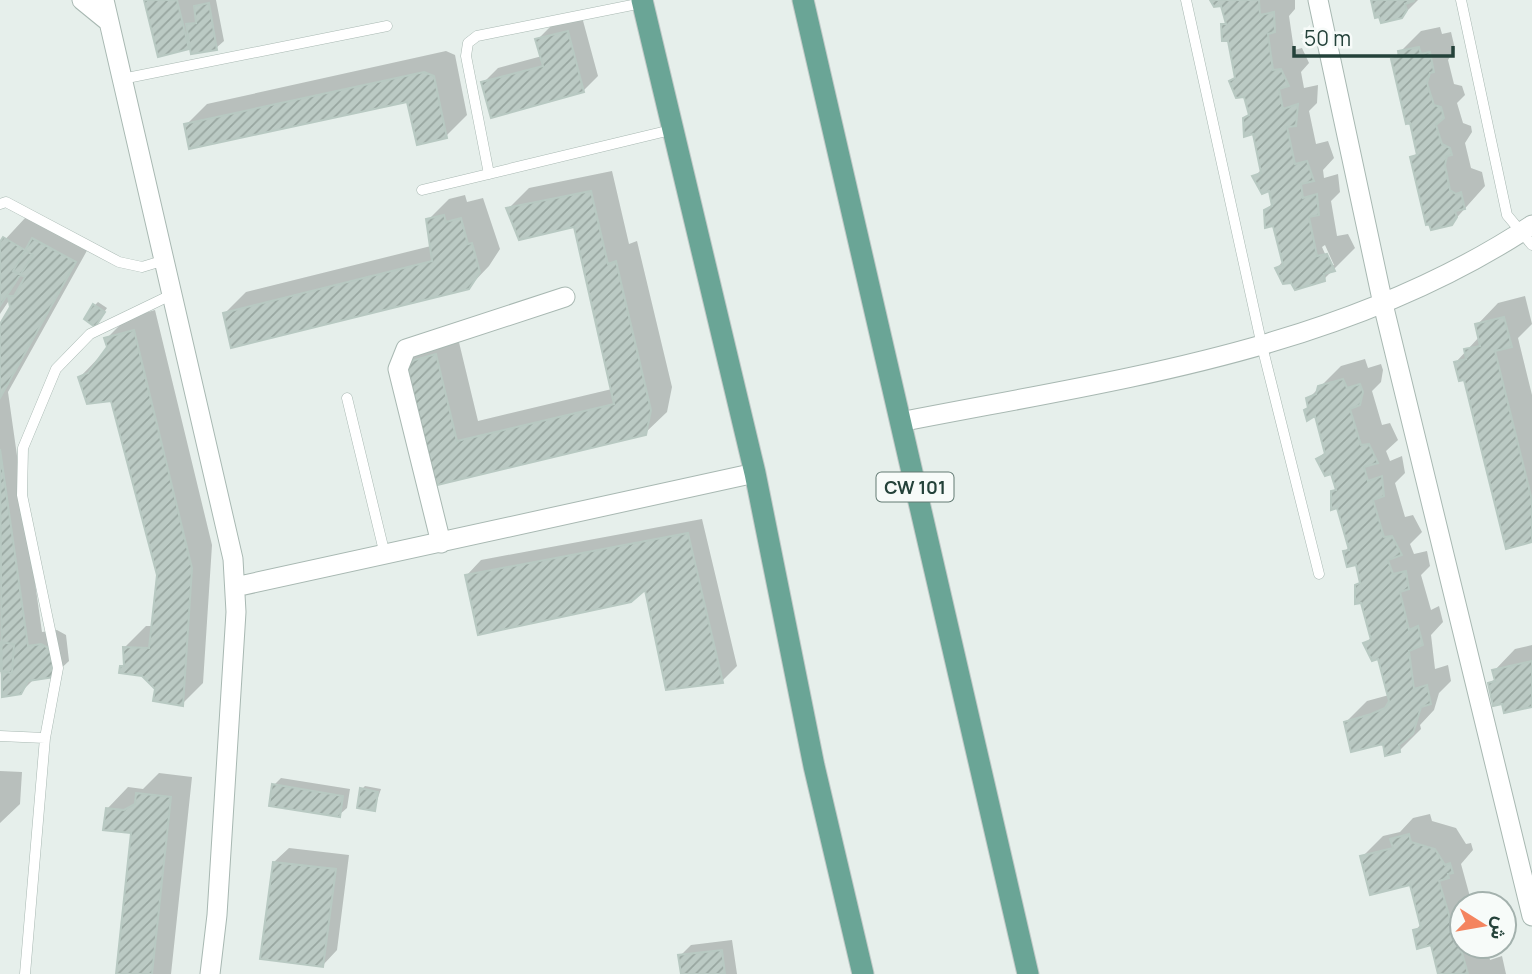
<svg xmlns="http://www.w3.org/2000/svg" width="1532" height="974" font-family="Manrope,Vazirmatn,sans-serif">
<defs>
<pattern id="building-hatch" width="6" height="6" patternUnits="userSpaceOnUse" patternTransform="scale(1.75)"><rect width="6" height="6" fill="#bbcac4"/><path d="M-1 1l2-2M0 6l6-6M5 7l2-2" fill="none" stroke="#98a6a0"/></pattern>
</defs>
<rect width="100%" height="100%" fill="#e6efeb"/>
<!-- shadow -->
<path fill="#0003" fill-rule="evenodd" d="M145 0H216L224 41 216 48 191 45 188 48Z
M1212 0H1295V9L1289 16 1294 50 1302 48 1309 63 1301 72 1304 88 1318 85 1317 103 1309 111 1316 144 1328 141 1334 158 1323 170 1324 178 1338 174 1340 192 1331 201 1337 236 1348 234 1355 248 1324 279 1277 268 1283 261 1275 224 1266 210 1273 203 1270 189 1254 177 1262 169 1255 132 1245 119 1250 113 1245 95 1231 81 1237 75 1223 25 1227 21 1223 5ZM1325 245 1334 265H1330L1322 247Z
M1373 0H1418L1402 16Z
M582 17 598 76 583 91 483 83 498 68 542 56 537 40 552 25Z
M1440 27 1442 34 1451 32 1455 49 1448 60 1454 84 1462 86 1465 95 1457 103 1463 123 1471 126 1472 132 1465 143 1471 168 1482 172 1485 186 1451 224 1412 158 1418 152 1393 59 1421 31Z
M446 51 455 55 467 115 446 136 409 100 186 125 207 104Z
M612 171 629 244 637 241 672 387 667 412 645 433 434 483 406 364 427 342 457 334 478 421 612 389 576 225 508 209 529 188Z
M465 195 467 202 483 198 500 249 489 266 468 288 225 313 246 292 431 246 428 220 449 199Z
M26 217 44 228 48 224 89 247 8 392 42 632 57 630 66 635 69 661 54 675 35 678 20 693 4 695 0 668V330L11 307 10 299 0 314V245Z
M1525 296 1532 324 1518 338 1532 395V540L1465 378 1456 362 1480 336 1477 325 1498 303Z
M98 302 107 308 98 321 95 305Z
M155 310 212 545 203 683 182 704 143 675 121 667 126 663 125 647 146 626H153L159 575 112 399 80 377 109 347 106 339 127 318Z
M1365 359 1368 368 1381 364 1383 370 1381 382 1372 391 1382 425 1390 423 1398 440 1386 451 1390 461 1402 456 1405 473 1395 483 1405 517 1413 515 1422 532 1410 544 1414 554 1427 551 1430 566 1421 575 1431 610 1439 606 1443 622 1431 635 1435 669 1448 665 1451 681 1439 693 1434 710 1420 725 1421 729 1399 751 1346 722 1367 701 1389 695 1379 657 1365 643 1372 637 1357 586 1362 581 1357 563 1345 551 1350 546 1333 492 1337 488 1332 471 1318 459 1326 451 1317 413 1310 407 1308 399 1341 366Z
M702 519 737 666 722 681 646 586 467 575 481 560Z
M1532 645V705L1503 702 1490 683 1496 678 1494 671 1515 649Z
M0 771 22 772 20 804 0 823Z
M159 773 192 777 171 974H117L133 832 107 809 128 787 143 789Z
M281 778 350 789 347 808 339 815 274 785Z
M365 786 381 789 374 809 362 789Z
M1430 814 1432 821 1456 828 1466 844 1471 843 1473 850 1461 864 1472 904H1462V946H1487L1490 960 1502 956 1506 974H1440L1432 943 1415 931 1421 924 1411 883 1362 857 1383 836 1400 832 1413 818Z
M289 848 349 855 337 950 323 965 274 862Z
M732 940 737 974H683L680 956 691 945Z"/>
<!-- building -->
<path fill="url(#building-hatch)" stroke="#b8c9c2" stroke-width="2" d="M144 0H177L189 49 158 57Z
M1210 0H1259L1260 15 1274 12 1275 32 1268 34 1273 70 1281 69 1289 86 1279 89 1283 109 1298 104 1296 126 1287 127 1295 164 1307 161 1314 181 1301 184 1303 198 1317 194 1319 215 1309 217 1317 256 1327 254 1335 271 1324 274 1325 281 1295 290 1291 283 1283 284 1275 268 1283 265 1273 226 1265 228 1264 210 1272 206 1269 191 1262 194 1252 176 1261 173 1253 134 1244 137 1243 118 1249 115 1244 97 1236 98 1229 81 1235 78 1228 41H1222L1221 24H1226L1221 6 1214 7Z
M1371 0H1414V1L1405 4 1407 10 1402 18 1381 23 1379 17 1375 18Z
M209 3 217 50 191 54 186 24 196 23 194 6Z
M568 31 584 92 491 118 481 82 543 66 535 39Z
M1419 47 1421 54 1430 52 1434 72 1430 73 1427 83 1434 105 1441 107 1444 118 1436 125 1442 144 1450 148 1452 155 1447 156 1445 165 1450 190 1456 194 1461 192 1465 209 1455 211 1457 217 1452 225 1431 230 1429 224 1426 225 1410 157 1417 155 1410 123 1406 124 1391 59 1399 57 1398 51Z
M424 72 434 76 447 138 417 145 407 102 189 149 184 124Z
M591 191 608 264 616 261 651 410 646 435 433 486 404 363 436 354 457 441 614 404 574 227 519 240 506 208Z
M444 215 446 222 461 218 468 244 472 243 480 272 469 289 231 348 223 313 432 261 426 219Z
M3 237 33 255 0 306V242Z
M32 238 76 262 0 398V324L10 307 8 296H14L25 277 13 271Z
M93 304 105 312 95 327 84 319Z
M1504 317 1512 347 1495 351 1532 500V542L1506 549 1464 380 1459 381 1454 362 1466 359 1464 349 1480 346 1475 324Z
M134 330 192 568 183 706 153 701 155 689 142 676 119 673 120 666H124L123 647 149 648 157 575 111 401 87 404 78 377 88 373 107 347 104 338Z
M1343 379 1347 388 1360 384 1363 392 1360 405 1350 409 1361 445 1369 444 1378 463 1364 467 1368 481 1382 476 1384 496 1373 500 1384 537 1392 536 1402 555 1388 560 1393 574 1406 571 1409 589 1400 592 1409 630 1418 626 1423 645 1409 651 1414 689 1427 685 1431 704 1421 707 1413 734 1399 745 1400 752 1385 756 1383 744 1351 752 1344 722 1371 714 1385 708 1389 701 1378 659 1372 661 1363 643 1371 640 1361 603 1355 604V585L1360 583 1356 565 1347 567 1343 551 1349 550 1337 508 1331 510V491L1336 490 1331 474 1325 476 1316 459 1325 454 1315 416 1307 421 1304 410 1308 408 1306 398 1316 394 1318 386Z
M0 449 28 646 41 644 52 650 55 677 28 681 21 694 2 697Z
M688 533 723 683 666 690 645 590 631 602 478 635 465 575Z
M0 642 14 644 12 673 0 671Z
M1532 661V707L1504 713 1502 704 1493 706 1488 683 1495 681 1492 670Z
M272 784 343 796 340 817 269 806Z
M360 788 378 792 375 811 357 808Z
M136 793 171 797 152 974H116L131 833 103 830 106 808 124 810 135 804Z
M1409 834 1411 842 1435 849 1445 865 1450 863 1453 873 1448 874 1449 878 1439 881 1452 925 1462 922V942H1459L1468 974H1438L1431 945 1417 949 1413 930 1421 928 1410 885 1370 895 1360 856 1393 848 1390 839Z
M273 862 336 869 323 967 260 959Z
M722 950 725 974H681L678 955Z"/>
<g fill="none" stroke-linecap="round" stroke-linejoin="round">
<!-- service casing -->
<g stroke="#a8b8b2" stroke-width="11">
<path id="service" d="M1186 0 1262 346 1319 574
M1461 0 1507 215 1532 245
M122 79 387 26
M489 174 466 56 468 43 477 36 642 3
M422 190 675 129
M0 204 6 202 119 262 142 267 165 260
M347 398 385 555
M0 736 45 738
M25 974 45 738 58 668 22 495 23 448 56 369 90 334 173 294"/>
</g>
<!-- minor casing -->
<g stroke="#a8b8b2" stroke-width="21">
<path id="minor" d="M82 0 109 22
M104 0 233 559 236 612 217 915 210 974
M1318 0 1383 304 1532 916
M900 422C1118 379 1342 351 1532 225
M441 543 398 369 406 349 565 297
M235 587 755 473"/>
</g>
<!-- primary casing -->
<g stroke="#c2cac8" stroke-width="23">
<path id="primary" d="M642 0 755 473 814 766 863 974
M803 0 1028 974"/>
</g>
<!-- service -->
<use href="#service" stroke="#fff" stroke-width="10"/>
<!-- minor -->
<use href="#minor" stroke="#fff" stroke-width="19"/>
<!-- primary -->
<use href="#primary" stroke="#6aa596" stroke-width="21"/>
</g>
<g text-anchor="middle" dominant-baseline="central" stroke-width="5" stroke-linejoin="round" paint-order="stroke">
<!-- shield labels -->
<rect fill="#f7fbf9" stroke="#637a73" stroke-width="2" x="876.5" y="472.5" width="77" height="29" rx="5"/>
<g font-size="18" font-weight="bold" fill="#24423a">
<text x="915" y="487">CW 101</text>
</g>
</g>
<!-- north arrow -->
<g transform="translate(1483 925) rotate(101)"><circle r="33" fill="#f7fbf9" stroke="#a3b1ad" stroke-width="2"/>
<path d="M0-5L12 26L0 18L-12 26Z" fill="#f4845f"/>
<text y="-10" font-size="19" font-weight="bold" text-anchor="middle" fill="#24423a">ش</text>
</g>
<!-- scale -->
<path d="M1294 46v10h159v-10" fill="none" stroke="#24423a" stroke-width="3.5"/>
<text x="1304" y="46" font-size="21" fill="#24423a" stroke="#f7fbf9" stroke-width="5" paint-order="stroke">50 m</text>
</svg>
